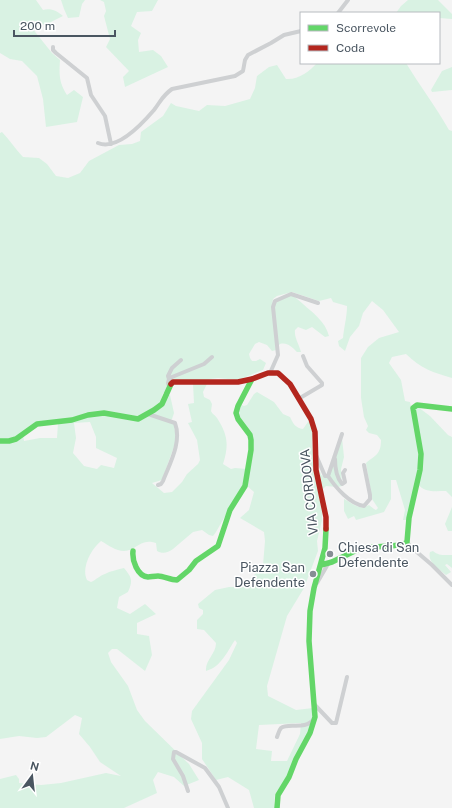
<svg xmlns="http://www.w3.org/2000/svg" width="452" height="808" font-family="'Public Sans',sans-serif">
<rect width="100%" height="100%" fill="#f4f4f4"/>
<!-- green -->
<path fill="#d9f2e3" fill-rule="evenodd" d="M0 0H36L43 10C51 8 57 11 63 16L45 25 32 20V28L52 53 60 60C59 74 59 83 67 95L74 90 83 97 77 122 46 127 43 99 37 76 22 61 10 59 0 53Z
M61 0H85L82 4 79 17 68 18 64 9Z
M100 0H158L152 11 137 12 131 26 141 33 138 40 139 52 153 50 161 56 168 67 125 87 123 77 129 71 106 47 110 39 104 16 106 11 104 2Z
M408 0H438L452 14V19L439 18V13H396L401 6Z
M317 63H406C420 86 436 107 449 130L452 131V378C434 373 420 368 406 354L392 357 389 363 401 380 405 401 410 402 418 437 419 471 408 520H403L405 510 396 480H391V499L384 512 356 520 354 516 348 519 344 511V499C353 503 358 511 369 505L374 509 376 510 378 508 372 499 366 463C375 455 381 455 381 440L377 435 369 433 366 430 368 426 364 417 361 398V358L368 347 379 338 399 332 383 310 372 301 363 313 359 326 350 337 345 351 339 346 338 341 343 338C344 327 347 317 347 306L333 302 331 298 319 301 292 292 277 296 273 299 272 307 276 350 272 351 267 345 259 342 255 344 249 354 250 358 252 361H256L260 359 266 363 263 370 238 380 218 378 210 379 208 382 173 381 165 393H163L161 401 151 409 152 412 168 395H170L174 413 172 419 170 421 174 423 176 441 162 480 152 483 164 493 172 492 182 482 187 474 198 464 200 460 197 440 188 423 192 422 188 404 194 403 193 384H207L203 392 204 397 210 400 212 404 211 411C212 414 215 415 217 418 228 435 229 445 223 464L231 469 235 468 247 469 244 483 216 532 213 536 209 535 202 530 193 532 173 549C168 553 162 554 157 551L156 543C139 538 137 551 124 551 116 551 108 545 101 541 91 549 81 568 87 580L91 582C96 580 99 576 105 574 110 571 117 570 124 568 132 578 133 580 128 592L119 597 117 608 130 614 145 604 156 614 137 623V634L149 636 152 655 145 671 117 649H112L108 653 111 662 128 686 137 710 145 721 189 764 199 780 184 786 174 777 158 772 153 780 157 793 124 808H0V779L16 775 19 779V783L41 785 61 783 106 773 121 776 100 762 90 747 79 734 82 718 75 715 46 737 37 738 19 736 0 739V443L23 435 24 441 40 438H57L58 423 42 421 14 438 0 440V133L2 132C10 140 15 149 23 157L39 158 47 164 56 176 68 178 80 173 89 161 119 145 132 144 140 141 141 132 163 116 171 103 176 106 199 111 207 105 225 106 250 99 255 88 257 76 269 67 277 65 286 79C298 80 310 71 317 63ZM90 422 96 437V448L117 458 114 468 101 465 97 469 84 466 73 453 76 438 74 423Z
M452 67V90L432 92 431 90 442 71Z
M291 295C296 297 299 301 303 304 314 314 325 321 329 336L325 337 312 327 306 330 298 327 295 330C294 337 299 344 301 352H297C292 347 287 342 280 344L278 346 274 308 276 301Z
M257 392 274 402 283 414 290 417C293 423 295 428 303 429L310 419 313 433 312 442 315 471 322 512V520L317 541 318 551 304 588 287 616 267 686 268 696 296 710 313 708 312 726 286 778 275 794 274 802 275 808H254L249 790 228 777 216 780 202 759V743L191 719 192 711 229 660 237 643 235 640C227 652 221 667 206 671 205 660 216 654 216 643L204 630 197 629V620L203 614V610L199 608 198 604 215 590 229 587H244L263 565 265 541 264 532 240 518 249 510 254 492 246 485 252 440 238 418 239 404 244 406 247 405 254 394ZM301 723 300 734 287 761H271L272 751 256 749 259 725Z
M418 407 430 416 448 435 452 437V497L446 491C436 491 424 493 418 484L421 471 414 408Z
M342 438 344 457 341 469 342 486 338 487 326 486 322 490 319 468 321 475 326 477Z
M452 507V531H448L445 524Z
M433 551C439 556 444 555 452 555V568L447 564 445 565 451 572 446 575C439 569 427 562 430 552Z"/>
<g fill="none" stroke-linecap="round" stroke-linejoin="round">
<!-- street -->
<path stroke="#ced0d2" stroke-width="4" d="M338 13 348 0
M53 47V50L56 53 87 78 91 95 105 116 111 144
M98 143C117 151 142 124 154 110 161 101 162 96 172 89L235 76 243 71 245 60 248 55 271 43 284 35 301 31
M270 373 278 355 273 307 275 301 291 294 318 303
M169 379 168 376 172 368 181 360
M169 386 168 383 169 379 172 377 204 364 212 357
M300 398 322 385V383L307 366 303 356
M148 414 175 423C182 442 170 463 163 481L161 484 158 485
M316 455 325 476H328L342 434
M335 459C335 467 337 478 342 484L345 482 343 473 345 470
M328 476C336 488 350 504 364 506L370 499V495L364 465
M407 542 411 547 432 565 452 585
M317 583 328 564
M314 704 332 723H336L347 677
M277 737C278 735 279 730 281 728 288 722 305 731 314 719
M188 791 183 776 173 759 174 752H176L205 768 219 787 228 808"/>
<!-- fast -->
<path stroke="#63d668" stroke-width="5.5" d="M0 441H9L16 439 37 424 72 420 88 415 104 413 138 419 154 410 162 404 171 384
M133 551C132 560 137 576 148 577 151 577 154 576 158 576 164 576 170 580 177 580L189 570 196 561 218 546 230 510 245 486 251 450V440L250 435 238 419 236 413 238 406 252 379
M321 565 332 562 361 548 402 545 407 542 409 518 420 470 421 454 413 408 417 405 452 409
M277 808 278 795 289 777 296 759 310 733 315 717 309 641 310 611 314 588 325 548 326 529"/>
<!-- jam -->
<path stroke="#b3261e" stroke-width="5.5" d="M171 384 173 382H238L252 379 268 373H278L290 384 311 419 315 432 316 470 326 517V529"/>
</g>
<!-- markers -->
<g fill="#868d94" stroke="#fff" stroke-width="1.5">
<circle cx="330" cy="554" r="4"/>
<circle cx="313" cy="574" r="4"/>
</g>
<g text-anchor="middle" dominant-baseline="central" stroke-width="3" stroke-linejoin="round" paint-order="stroke">
<!-- street labels -->
<g font-size="13" fill="#4a5661" stroke="#fff">
<text transform="translate(309 492) rotate(-96)">VIA CORDOVA</text>
</g>
<!-- poi labels -->
<g font-size="13" fill="#4a5661" stroke="#fff" text-anchor="start">
<text x="338" y="547">Chiesa di San<tspan x="338" dy="15">Defendente</tspan></text>
<text x="305" y="567" text-anchor="end">Piazza San<tspan x="305" dy="15">Defendente</tspan></text>
</g>
</g>
<!-- legend -->
<rect x="300" y="12" width="140" height="52" fill="#ffffff" stroke="#b7bbc0"/>
<rect x="308" y="25" width="20" height="6" fill="#63d668" stroke="#b7bbc0"/>
<text x="336" y="32" font-size="12" fill="#4a5661">Scorrevole</text>
<rect x="308" y="45" width="20" height="6" fill="#b3261e" stroke="#b7bbc0"/>
<text x="336" y="52" font-size="12" fill="#4a5661">Coda</text>
<!-- north arrow -->
<g transform="translate(32 776) rotate(15)" stroke="#ffffff" stroke-width="3" paint-order="stroke">
<path d="M0-3L7 15L0 10L-7 15Z" fill="#4a5661"/>
<text y="-6" font-size="11" font-weight="bold" text-anchor="middle" fill="#4a5661">N</text>
</g>
<!-- scale -->
<path d="M14 30v6h101v-6" fill="none" stroke="#4a5661" stroke-width="2"/>
<text x="20" y="30" font-size="12" fill="#4a5661" stroke="#ffffff" stroke-width="3" paint-order="stroke">200 m</text>
</svg>
